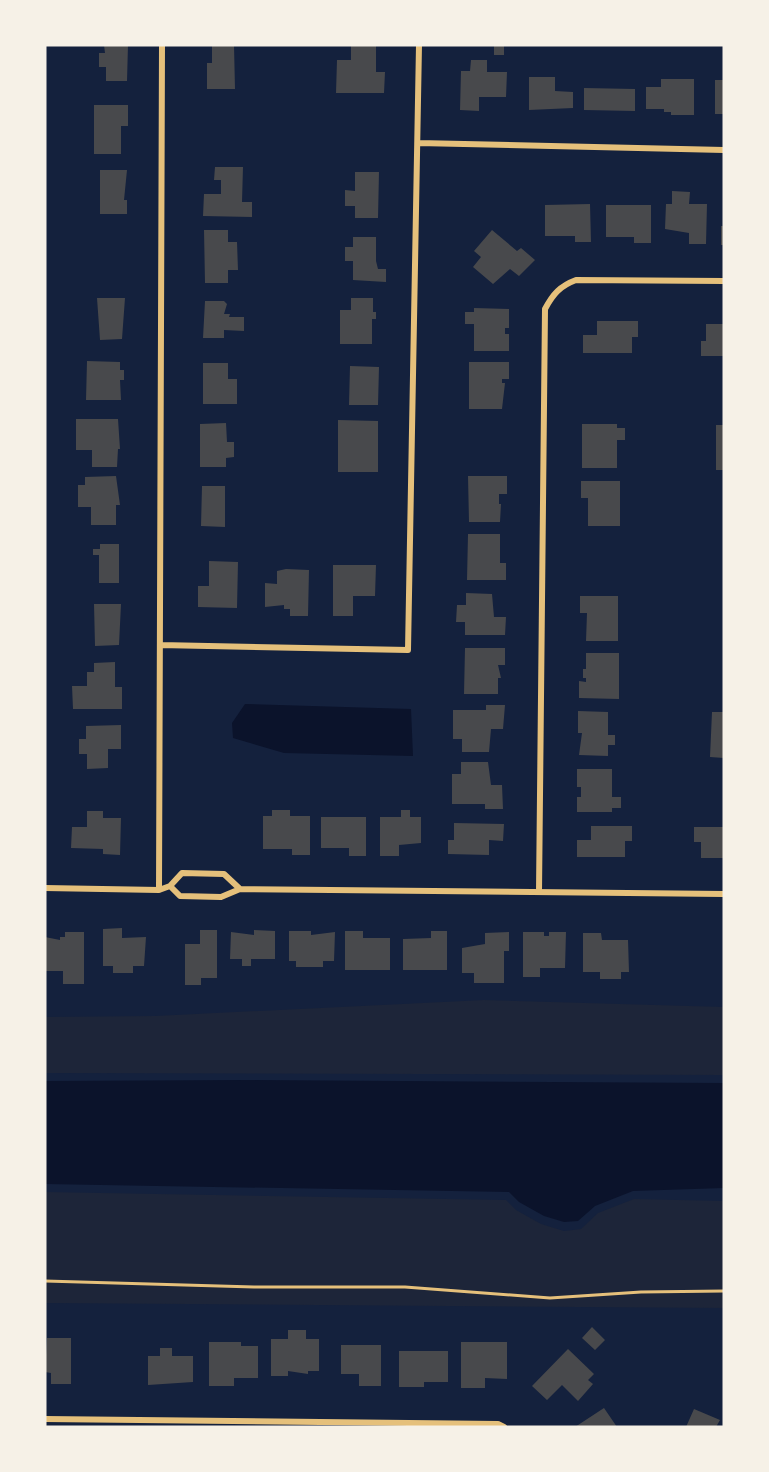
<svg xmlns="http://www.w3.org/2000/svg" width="769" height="1472" font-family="Barlow,sans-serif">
<rect width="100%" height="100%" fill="#14213d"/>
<!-- green -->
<path fill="#1d2539" d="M484 1000 724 1007V1075L45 1073V1017L155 1016Z
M45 1192 506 1200 516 1210 541 1224 564 1231 581 1229 598 1213 634 1199 724 1201V1308L45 1303Z"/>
<!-- water -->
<path fill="#0b132b" d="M245 704 411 709 413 756 284 753 233 738 232 723Z
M242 1080 724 1083V1188L633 1191 595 1206 578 1221 564 1222 544 1216 519 1202 509 1192 45 1184V1081Z"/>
<!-- building -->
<path fill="#48494c" d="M104 45H128L127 81H106V67H99V53H105Z
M212 45H234L235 89H207V63H212Z
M351 45H376V72H385L384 93H336L337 60H351Z
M494 46H504V55H494Z
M471 60H487V72H507L506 97H479V111L460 110 461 71H470Z
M529 77H555V91L573 92V108L529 110Z
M661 79H694V115H671V112H664V109H646V87H661Z
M715 80H724V114H715Z
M584 88 635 89V111L584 110Z
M94 105H128V126H121V154H94Z
M215 167H243L242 202H252V217L203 216 204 194H221V180H214Z
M100 170H127L124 200H127V214H100Z
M355 172H379L378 218H355V206H345V190L355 191Z
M672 191 690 192 689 204H707L706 244H689V233L665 229 666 204H672Z
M590 204 591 242H575V236H545V205Z
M606 205H651V243H634V237H606Z
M721 226H724V245H721Z
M204 230H228V242H237L238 270H228V283H205Z
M492 230 517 251 521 248 535 260 519 276 510 269 493 284 473 267 481 257 474 251Z
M353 237H376V261L378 269H386V282L353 280V261H345V247H353Z
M97 298H125L122 339 100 340Z
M351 298H373V312H376V319H372V344H340V310H351Z
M205 301H224L227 304 224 314H230L229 317H244V331L224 330V338H203Z
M474 308 509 309V328H505V334H509V351H474V324H465V312H474Z
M597 321H638V337H632V353H583V335H597Z
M706 324H724V356H701V341H706Z
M87 361 120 362V370H124V380H120L121 400H86Z
M469 362H509V379H502V383H505L502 409H469Z
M203 363H228V379H237V404H203Z
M350 366 379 367 378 405H349Z
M76 419H118L120 449H118L117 467H92V450H76Z
M338 420 378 421V472H338Z
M226 423 227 442H234V457L226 458V467H200V424Z
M582 424H617V428H625V440H617V468H582Z
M716 425H724V470H716Z
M116 476 120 505H116V525H91V507H78V485H85V477Z
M468 476H507V494H499V504H501L500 522H469Z
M581 481H620V526H588V498H581Z
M202 486H225V527L201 526Z
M468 534H500V563H506V580H467Z
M100 544H119V583H99V555H93V549H100Z
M209 561 238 562 237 608 198 607V586H209Z
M333 565H376L375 596H353V616H333Z
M286 569 309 570 308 616H290V609H284V605L265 607V583L277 584V571Z
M466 593 492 594 494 617H506L505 635H465V622H456L457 605H466Z
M580 596H618V641H586L587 613H580Z
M94 604H121L119 645 95 646Z
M465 648H505V665H498L501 678H498V694H464Z
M586 653H619V699L579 698V681L586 682V678H583V669H586Z
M115 662V687H122V709H73L72 686H87V672H94V663Z
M486 705H505L503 729H491L489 752H462V739H453V710H486Z
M578 711 608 712V735H615V745H608V756L579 755 582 733H578Z
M712 712H724V758L710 757Z
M121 725V749H108V768L87 769V754H79V739H86V726Z
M461 762H488L491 785H502L503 809H485V804H452V774H461Z
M577 769H612V797H621V808H612V812H577V797H581V787H577Z
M272 810H290V816H310V855H292V849H263V816H272Z
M401 810H410V817H421V843L399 845V856H380V817H401Z
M87 811H103V818H121L120 855 103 854V849L71 848 72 827H87Z
M321 817H366V856H349V848H321Z
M454 823 504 824 503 841 489 840V855L448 854V840H454Z
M591 826H632V841H625V857H577V840H591Z
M694 827H724V858H701V842H694Z
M122 928V938L146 937 144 966H133V973H113V966H103V929Z
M200 930H217V978H201V985H185V944H200Z
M254 930 275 931V959H251V966H242V959H230L231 932 254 935Z
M289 931H311V935L335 932 334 961H323V967H296V961H289Z
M345 931H363V938H390V970H345Z
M431 931H447V970H403V939L431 938Z
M65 932H84V984H63V971H45V937L60 940V937H65Z
M509 932V951H504V983H474V973H462V948L485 944V933Z
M523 932H544V936H549V932H566L565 968H540V977H523Z
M583 933H601L602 940H628L629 972H621V979H600V972H583Z
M592 1327 605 1340 595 1350 582 1338Z
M288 1330H306V1339H319V1371H308V1374L288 1371V1376H271V1339H288Z
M47 1338H71V1384H51V1373L45 1372Z
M209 1342H241V1346H258V1378H234V1386H209Z
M461 1342H507V1379L485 1378V1388H461Z
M341 1345H381V1386H359V1374H341Z
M160 1348H172V1356H193V1382L148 1385V1356H160Z
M568 1349 594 1374 588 1380 593 1384 578 1401 562 1385 547 1400 532 1386Z
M399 1351H448V1382H424V1387H399Z
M604 1408 617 1427H575Z
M694 1409 720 1420 716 1427H686Z"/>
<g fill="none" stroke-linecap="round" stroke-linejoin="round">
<!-- path -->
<path stroke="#e5c07b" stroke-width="3" d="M45 1281 254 1287H405L550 1298 641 1292 724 1291"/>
<!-- minor -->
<path stroke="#e5c07b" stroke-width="6" d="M418 143 724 150
M160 645 408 650 419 45
M170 886 180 896 221 897 240 889 724 894
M45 888 159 890 170 886 182 873 224 874 240 889
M159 890 162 45
M539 892 545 309C553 294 560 286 576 280L724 281
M45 1419 498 1424 504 1427"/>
</g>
<!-- border -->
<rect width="769" height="1472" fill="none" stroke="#f6f1e7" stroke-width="93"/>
</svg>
